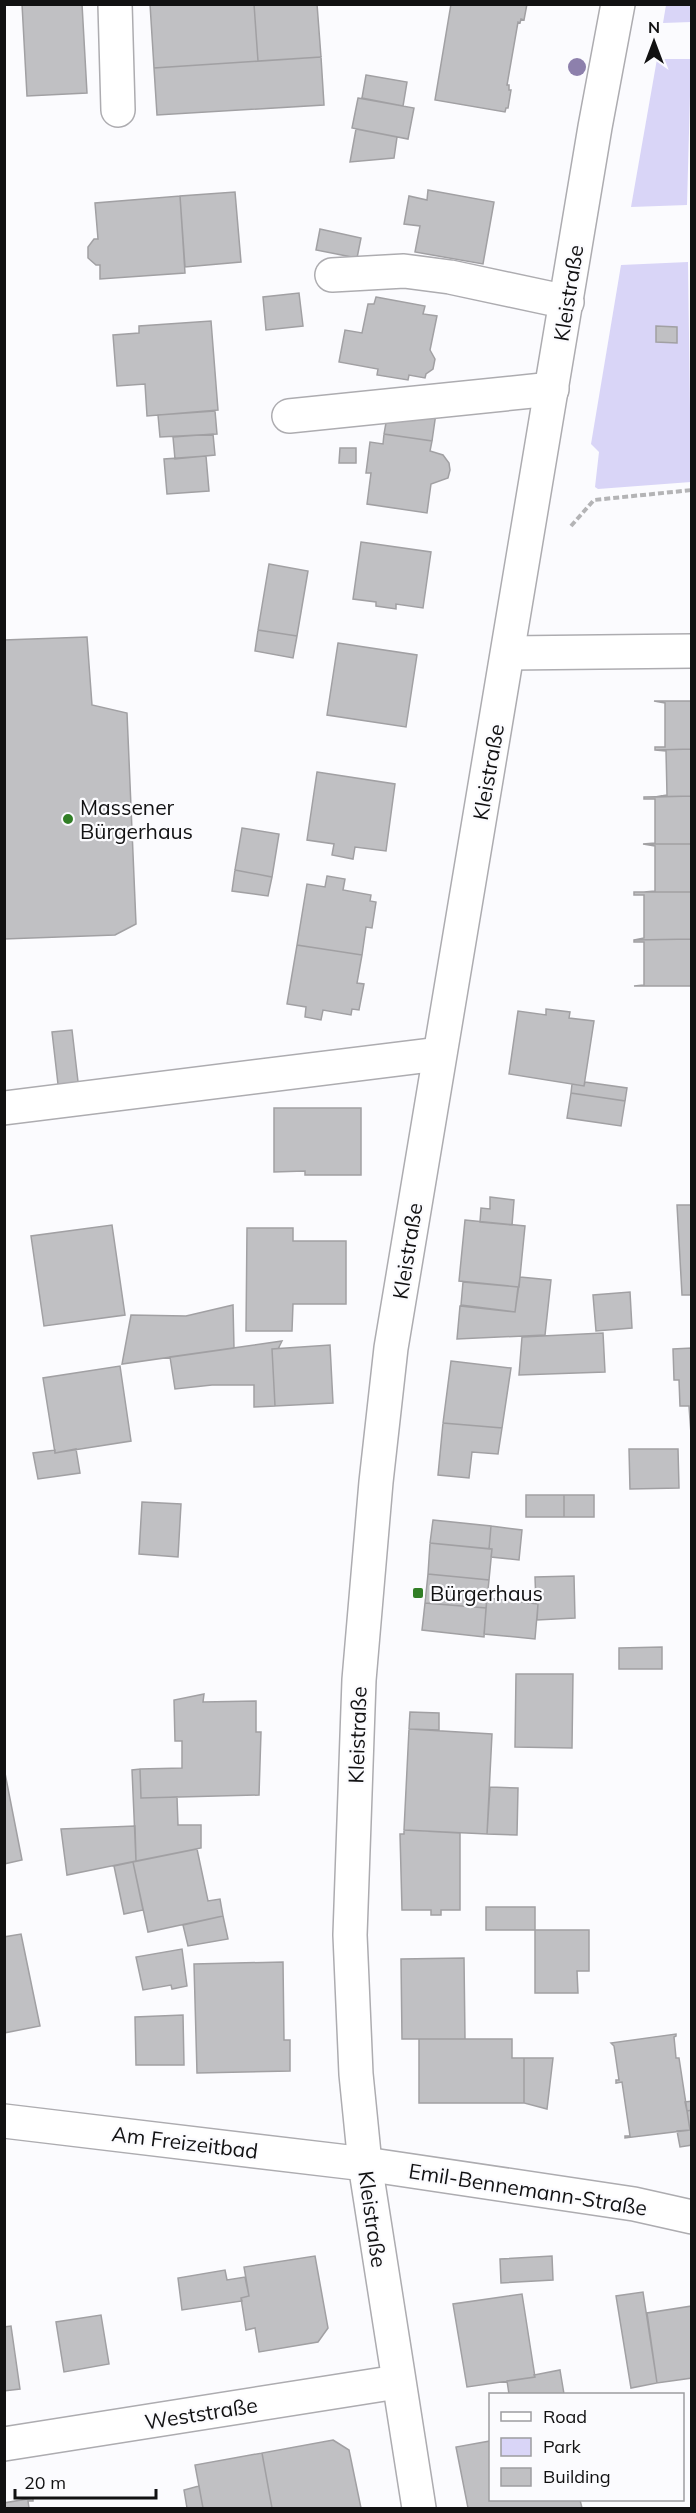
<svg xmlns="http://www.w3.org/2000/svg" width="696" height="2513" font-family="Mulish,sans-serif">
<rect width="100%" height="100%" fill="#fbfbfe"/>
<!-- green -->
<path fill="#d9d5f7" d="M666 5H691V22L663 23Z
M657 59H691L687 205 631 207Z
M688 262 691 482 598 489 595 487 599 452 591 444 621 265Z"/>
<!-- building -->
<path fill="#c0c0c3" stroke="#a1a0a3" stroke-width="1.5" d="M22 4H82L87 93 27 96Z
M150 4H254L258 61 154 68Z
M254 4H317L321 57 258 61Z
M451 4H527L524 20 521 19 520 23 518 22 507 85H509V90H511L508 108H506L505 112 435 100Z
M321 57 324 105 157 115 154 68Z
M366 75 407 82 403 106 362 98Z
M358 98 414 108 408 139 352 128Z
M356 129 397 137 394 158 350 162Z
M428 190 494 202 483 264 415 252 420 226 404 224 409 196 427 200Z
M235 192 241 262 185 267 180 196Z
M180 196 185 273 100 279V265H96L88 258V247L94 239H98L95 203Z
M320 229 361 238 357 258 316 250Z
M299 293 303 326 266 330 263 297Z
M376 297 425 306 423 314 437 316 430 350 435 359 433 369 426 374 425 378 409 375 408 380 377 375 378 369 339 362 345 330 362 333 368 304H374Z
M211 321 218 410 147 416 145 384 117 386 113 335 139 333V326Z
M656 326 677 327V343L656 342Z
M215 411 217 434 160 437 158 415Z
M436 413 432 441 384 434 387 417Z
M213 434 215 455 175 459 173 437Z
M384 434 432 441 430 451 443 455 449 463 450 470 448 478 431 484 427 513 367 504 371 473H366L370 442 383 444Z
M340 448H356V463H339Z
M206 456 209 491 167 494 164 459Z
M361 542 431 552 423 608 396 604V609L376 606V602L353 599Z
M269 564 308 571 297 636 258 630Z
M258 630 297 636 293 658 255 651Z
M87 637 92 705 127 713 136 924 115 935 4 939V640Z
M338 643 417 655 406 727 327 715Z
M654 701H692V749L655 750V747H665V703Z
M692 749V796L655 797 667 795 666 751 655 750Z
M317 772 395 784 386 851 355 847 353 859 332 855 334 844 307 840Z
M692 796V844H643L655 843V799H644V797Z
M242 828 279 834 272 877 235 870Z
M643 844H692V892H644L655 891V846Z
M235 870 272 877 268 896 232 891Z
M327 876 345 879 343 890 371 895 370 901 376 902 372 928 366 927 362 955 297 945 307 884 325 887Z
M634 892H692V939L634 940 644 938V895H634Z
M692 939V986H634L644 985V942H634V940Z
M297 945 362 955 357 983 364 984 359 1010 352 1009 351 1015 323 1010 321 1020 305 1017 306 1007 287 1004Z
M546 1009 570 1012 569 1018 594 1021 584 1086 509 1074 518 1011 546 1015Z
M72 1030 79 1090 59 1093 52 1032Z
M585 1082 627 1088 625 1101 571 1093 572 1084 584 1086Z
M571 1093 625 1101 621 1126 567 1118Z
M274 1108H361V1175H305V1171L274 1172Z
M490 1197 514 1200 512 1225 480 1222 481 1208 490 1209Z
M677 1205H692V1295H682Z
M465 1220 525 1226 519 1287 459 1281Z
M112 1225 125 1315 44 1326 31 1236Z
M247 1228H293V1241H346V1304H293L292 1331H246Z
M520 1277 551 1280 545 1335 457 1339 460 1306 515 1312Z
M463 1282 518 1287 515 1312 461 1305Z
M630 1292 632 1328 596 1331 593 1295Z
M233 1305 234 1348 122 1364 131 1315 186 1316Z
M603 1333 605 1372 519 1375 522 1337Z
M282 1341 278 1349H272L275 1406 254 1407V1385H212L175 1389 170 1357Z
M330 1345 333 1403 275 1406 272 1349Z
M692 1348V1434H691L689 1406H680L679 1380H674L673 1349Z
M451 1361 511 1368 502 1428 443 1423Z
M120 1366 131 1441 55 1453 43 1378Z
M443 1423 502 1428 498 1454 472 1452 469 1478 438 1475Z
M76 1449 80 1473 38 1479 33 1453 55 1450V1453Z
M629 1449H678L679 1488 630 1489Z
M526 1495H564V1517H526Z
M564 1495H594V1517H564Z
M142 1502 181 1504 178 1557 139 1554Z
M433 1520 491 1526 489 1549 430 1543Z
M491 1526 522 1530 519 1560 491 1557 492 1549H489Z
M430 1543 492 1549 489 1580 428 1574Z
M428 1574 489 1580 486 1608 425 1603Z
M574 1576 575 1618 537 1620 538 1604H536L535 1577Z
M487 1598 538 1604 535 1639 484 1634Z
M425 1603 486 1608 484 1637 422 1630Z
M662 1647V1669H619V1648Z
M516 1674H573L572 1748 515 1747Z
M204 1694 203 1702 256 1701V1732H261L259 1795 141 1798 140 1769 182 1768V1741H175L174 1700Z
M410 1712 439 1713V1730L409 1729Z
M409 1729 492 1734 487 1834 404 1830Z
M4 1768 22 1860 4 1864Z
M140 1769 141 1798 177 1797 178 1825H201V1848L136 1861 132 1770Z
M490 1787 518 1788 517 1835 487 1834Z
M135 1826 136 1861 67 1875 61 1829Z
M404 1830 460 1833V1910H441V1915H431V1910H402L400 1834H404Z
M197 1849 208 1901 220 1899 223 1916 148 1932 133 1862Z
M133 1862 143 1910 124 1914 114 1866Z
M486 1907H535V1930H486Z
M223 1916 228 1939 188 1946 183 1925Z
M535 1930H589V1971H577L578 1993H535Z
M21 1934 40 2026 4 2033V1937Z
M182 1949 187 1986 172 1989 171 1985 143 1990 136 1957Z
M464 1958 465 2039H402L401 1959Z
M283 1962 284 2040H290V2071L197 2073 194 1964Z
M183 2015 184 2065H136L135 2017Z
M676 2034V2036L674 2037 676 2058H679L690 2130 625 2138V2136H630L622 2082 616 2083V2080H619L614 2046 611 2043Z
M419 2039H512V2058H524V2103H419Z
M524 2058H553L547 2109 524 2103Z
M692 2101V2110L687 2111 685 2102Z
M692 2110V2145L680 2147 677 2131 690 2130 687 2111Z
M315 2256 328 2328 318 2342 259 2352 255 2328 246 2330 241 2298 249 2296 244 2267Z
M552 2256 553 2280 501 2283 500 2259Z
M225 2270 227 2280 245 2277 249 2296 241 2298 242 2301 182 2310 178 2278Z
M643 2292 657 2383 631 2388 616 2296Z
M522 2294 535 2377 467 2387 453 2304Z
M692 2306V2378L657 2383 647 2313Z
M101 2315 109 2364 64 2372 56 2322Z
M11 2326 20 2389 4 2391V2327Z
M560 2370 564 2394H509L507 2381 535 2377 534 2375Z
M333 2440 349 2450 361 2508H272L262 2453Z
M490 2441V2500H580L582 2508H468L456 2447Z
M262 2453 272 2508H203L195 2465Z
M199 2486 203 2508H187L184 2490Z
M33 2498V2501H28L29 2508H4V2503Z"/>
<g fill="none" stroke-linecap="round" stroke-linejoin="round">
<!-- minor casing -->
<g stroke="#adacb0" stroke-width="36">
<path id="minor" d="M115 4 118 110
M332 275 404 271 450 277 567 302
M289 416 552 389
M508 653 692 651
M4 1108 439 1054
M4 2121 365 2164 634 2204 692 2217
M4 2444 397 2382"/>
</g>
<!-- major casing -->
<g stroke="#adacb0" stroke-width="36">
<path id="major" d="M419 2508 365 2164 356 2074 350 1935 359 1680 376 1482 391 1348 595 127 618 4"/>
</g>
<!-- path -->
<path stroke="#b4b4b6" stroke-width="4" stroke-dasharray="6 3" stroke-linecap="butt" d="M571 526 594 500 692 490"/>
<!-- minor -->
<use href="#minor" stroke="#fff" stroke-width="33"/>
<!-- major -->
<use href="#major" stroke="#fff" stroke-width="33"/>
</g>
<!-- trees -->
<circle fill="#8d80ac" cx="577" cy="67" r="9"/>
<!-- markers -->
<g fill="#317e26" stroke="#fbfbfe" stroke-width="2">
<circle cx="68" cy="819" r="6"/>
<rect x="412" y="1587" width="12" height="12" rx="3"/>
</g>
<g text-anchor="middle" dominant-baseline="central" stroke-width="4.5" stroke-linejoin="round" paint-order="stroke">
<!-- street labels -->
<g font-size="21" fill="#111112" stroke="#fbfbfe">
<text transform="translate(568 293) rotate(-81)">Kleistraße</text>
<text transform="translate(488 772) rotate(-80)">Kleistraße</text>
<text transform="translate(407 1251) rotate(-81)">Kleistraße</text>
<text transform="translate(357 1735) rotate(-88)">Kleistraße</text>
<text transform="translate(185 2142) rotate(7)">Am Freizeitbad</text>
<text transform="translate(528 2189) rotate(9)">Emil-Bennemann-Straße</text>
<text transform="translate(373 2219) rotate(82)">Kleistraße</text>
<text transform="translate(201 2413) rotate(-9)">Weststraße</text>
</g>
<!-- poi labels -->
<g font-size="21" fill="#111112" stroke="#fbfbfe" text-anchor="start">
<text x="80" y="807">Massener<tspan x="80" dy="24">Bürgerhaus</tspan></text>
<text x="430" y="1593">Bürgerhaus</text>
</g>
</g>
<!-- border -->
<rect width="696" height="2513" fill="none" stroke="#111112" stroke-width="12"/>
<!-- legend -->
<rect x="489" y="2393" width="195" height="108" fill="#fbfbfe" stroke="#9d9da0" stroke-width="1.5"/>
<rect x="501" y="2412" width="30" height="9" fill="#ffffff" stroke="#9d9da0" stroke-width="1.5"/>
<text x="543" y="2423" font-size="18" fill="#111112">Road</text>
<rect x="501" y="2438" width="30" height="18" fill="#d9d5f7" stroke="#9d9da0" stroke-width="1.5"/>
<text x="543" y="2453" font-size="18" fill="#111112">Park</text>
<rect x="501" y="2468" width="30" height="18" fill="#c0c0c3" stroke="#9d9da0" stroke-width="1.5"/>
<text x="543" y="2483" font-size="18" fill="#111112">Building</text>
<!-- north arrow -->
<g transform="translate(654 42)" stroke="#fbfbfe" stroke-width="4.5" paint-order="stroke">
<path d="M0-4.5L10 22L0 15L-10 22Z" fill="#111112"/>
<text y="-9" font-size="16" font-weight="bold" text-anchor="middle" fill="#111112">N</text>
</g>
<!-- scale -->
<path d="M15 2489v9h141v-9" fill="none" stroke="#111112" stroke-width="3"/>
<text x="24" y="2489" font-size="18" fill="#111112" stroke="#fbfbfe" stroke-width="4.5" paint-order="stroke">20 m</text>
</svg>
